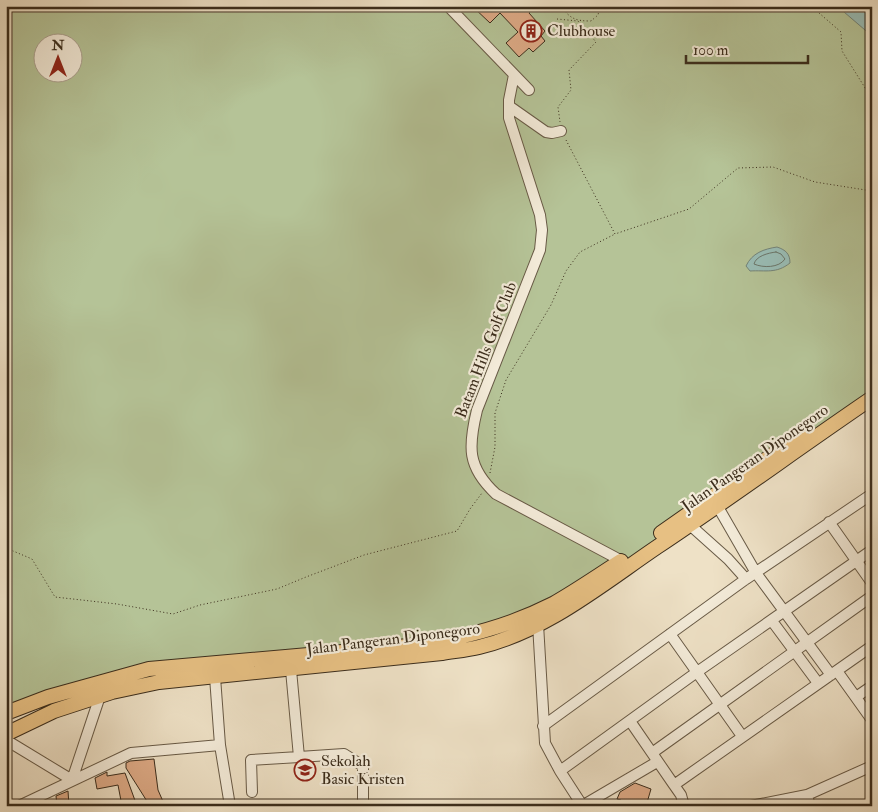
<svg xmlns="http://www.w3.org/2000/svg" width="878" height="812" font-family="'IM FELL Double Pica',serif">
<rect width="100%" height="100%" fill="#eee1c6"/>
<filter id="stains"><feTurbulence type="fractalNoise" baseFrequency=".004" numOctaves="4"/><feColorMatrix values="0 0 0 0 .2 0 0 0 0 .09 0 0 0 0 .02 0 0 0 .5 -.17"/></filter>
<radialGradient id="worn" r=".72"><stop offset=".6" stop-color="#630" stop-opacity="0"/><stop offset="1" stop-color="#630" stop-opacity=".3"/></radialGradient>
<!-- green -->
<path fill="#b5c397" stroke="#78785a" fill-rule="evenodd" d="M6 6H872V390L597 582 504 630 163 672 6 713ZM42 42H72V72H42Z"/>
<!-- water -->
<path fill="#99bdb6" stroke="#738378" d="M837 6H872V36Z
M777 247C786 250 790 254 790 263 776 274 766 270 750 271L746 266C752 253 764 249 777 247Z"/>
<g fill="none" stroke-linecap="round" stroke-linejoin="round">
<!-- shore -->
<path stroke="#6a7569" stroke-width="1" d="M776 252 781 254 785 259C779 268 763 268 754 264 756 256 768 253 776 252Z"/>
</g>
<!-- building -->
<path fill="#deab87" stroke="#3b2d1c" d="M472 6H535L529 13 545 31 541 36 545 41 533 52 529 48 519 57 506 43 518 32 500 13 490 23Z
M154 759 158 790 165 806H150L126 768V763L130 761Z
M107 772V776L125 773 137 806H122L118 785 97 789 95 778Z
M635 783 651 789 646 806H619L621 800 617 799 620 792Z
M68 791 69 806H57L56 796Z"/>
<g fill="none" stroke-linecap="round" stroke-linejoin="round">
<!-- minor casing -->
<g stroke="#685a46" stroke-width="12">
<path id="minor" d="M448 6 529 90
M514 75 509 100V118L540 215 542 230 540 250 477 410C468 447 467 467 496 494L622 561
M509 106 546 132 552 133 561 131
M718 507 756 573 831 675
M829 522 872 583
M690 525 728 559 746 579
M772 621 818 683
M538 624 545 743 560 771 582 805
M670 634 742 736
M837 671 872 720
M856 697 872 686
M630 721 674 785 872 646
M543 726 746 579 872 494
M6 740 72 780 100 696
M220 745 230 806
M652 753 872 596
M299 757 344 754 363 766V806
M560 771 697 672 872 550
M674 785 681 795 684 806
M252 792 251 760 299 757 291 670
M19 806 131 753 220 745 215 677
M582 806 657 762
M751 806 807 795
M810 806 807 795 872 766"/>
</g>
<!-- highway casing -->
<g stroke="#3b2d1c" stroke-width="16">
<path id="highway" d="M661 533 801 435
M6 713 48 697 149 669 399 647C453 641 504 629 553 604 576 591 599 575 621 561
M6 734 54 711 112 692 159 682 442 653C454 651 467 650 479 647 546 631 601 585 657 547 729 499 800 447 872 398"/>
</g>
<!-- path -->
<path stroke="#3b2d1c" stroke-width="1" stroke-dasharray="1 2.5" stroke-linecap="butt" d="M561 6C570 19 576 21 591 21L598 15 600 6
M811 6 841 32 842 51 872 99
M557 19 578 21 596 42 569 70 571 90 558 107 560 122
M566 140 615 234 689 209 738 168 773 167 815 182 872 191
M490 473 495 447V413L506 380 551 305 566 271 580 252 615 234
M6 548 32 559 55 597 117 604 173 614 200 605 277 589 306 577 364 555 457 531 470 509 482 493"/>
<!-- minor -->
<use href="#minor" stroke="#f4ecda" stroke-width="10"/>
<!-- highway -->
<use href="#highway" stroke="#e7c083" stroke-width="14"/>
</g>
<!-- icons -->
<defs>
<g id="building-ring" transform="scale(1.125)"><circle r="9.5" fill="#f4ecda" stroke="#8f2418" stroke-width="1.5"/><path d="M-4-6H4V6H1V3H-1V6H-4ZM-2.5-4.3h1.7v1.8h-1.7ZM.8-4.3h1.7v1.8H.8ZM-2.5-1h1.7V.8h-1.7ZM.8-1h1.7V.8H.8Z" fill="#8f2418"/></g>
<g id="school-ring" transform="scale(1.125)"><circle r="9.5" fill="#f4ecda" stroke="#8f2418" stroke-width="1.5"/><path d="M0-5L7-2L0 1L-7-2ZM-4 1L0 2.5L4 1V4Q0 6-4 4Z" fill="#8f2418"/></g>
</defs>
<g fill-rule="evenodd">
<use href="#building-ring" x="531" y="31"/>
<use href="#school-ring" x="305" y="770"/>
</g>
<g text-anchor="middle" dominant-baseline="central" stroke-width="4.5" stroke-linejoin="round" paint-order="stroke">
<!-- poi labels -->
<g font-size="16" fill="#3b2d1c" stroke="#f4ecda" text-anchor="start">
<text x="547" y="31">Clubhouse</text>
<text x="321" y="761">Sekolah<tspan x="321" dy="18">Basic Kristen</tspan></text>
</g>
<!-- street labels -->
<g font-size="16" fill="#3b2d1c" stroke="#f4ecda">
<text transform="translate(486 350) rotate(-69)">Batam Hills Golf Club</text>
<text transform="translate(755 458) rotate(-35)">Jalan Pangeran Diponegoro</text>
<text transform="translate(393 639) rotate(-7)">Jalan Pangeran Diponegoro</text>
</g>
</g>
<!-- margin -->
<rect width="878" height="812" fill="none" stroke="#eee1c6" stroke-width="25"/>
<rect x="8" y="8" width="863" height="797" fill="none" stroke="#3b2d1c" stroke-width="2.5"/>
<rect x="12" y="12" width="853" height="787" fill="none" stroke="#3b2d1c"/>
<!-- north arrow -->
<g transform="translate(58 58)"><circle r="24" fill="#f4ecda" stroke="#aaa08e"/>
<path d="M0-4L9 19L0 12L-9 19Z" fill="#8f2418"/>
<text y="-8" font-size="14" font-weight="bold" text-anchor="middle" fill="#3b2d1c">N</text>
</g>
<!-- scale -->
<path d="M686 55v8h122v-8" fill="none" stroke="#3b2d1c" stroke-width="2.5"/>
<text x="693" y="55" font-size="15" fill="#3b2d1c" stroke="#f4ecda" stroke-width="4" paint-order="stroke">100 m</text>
<rect width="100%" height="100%" filter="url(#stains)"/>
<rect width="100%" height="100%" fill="url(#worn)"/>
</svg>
